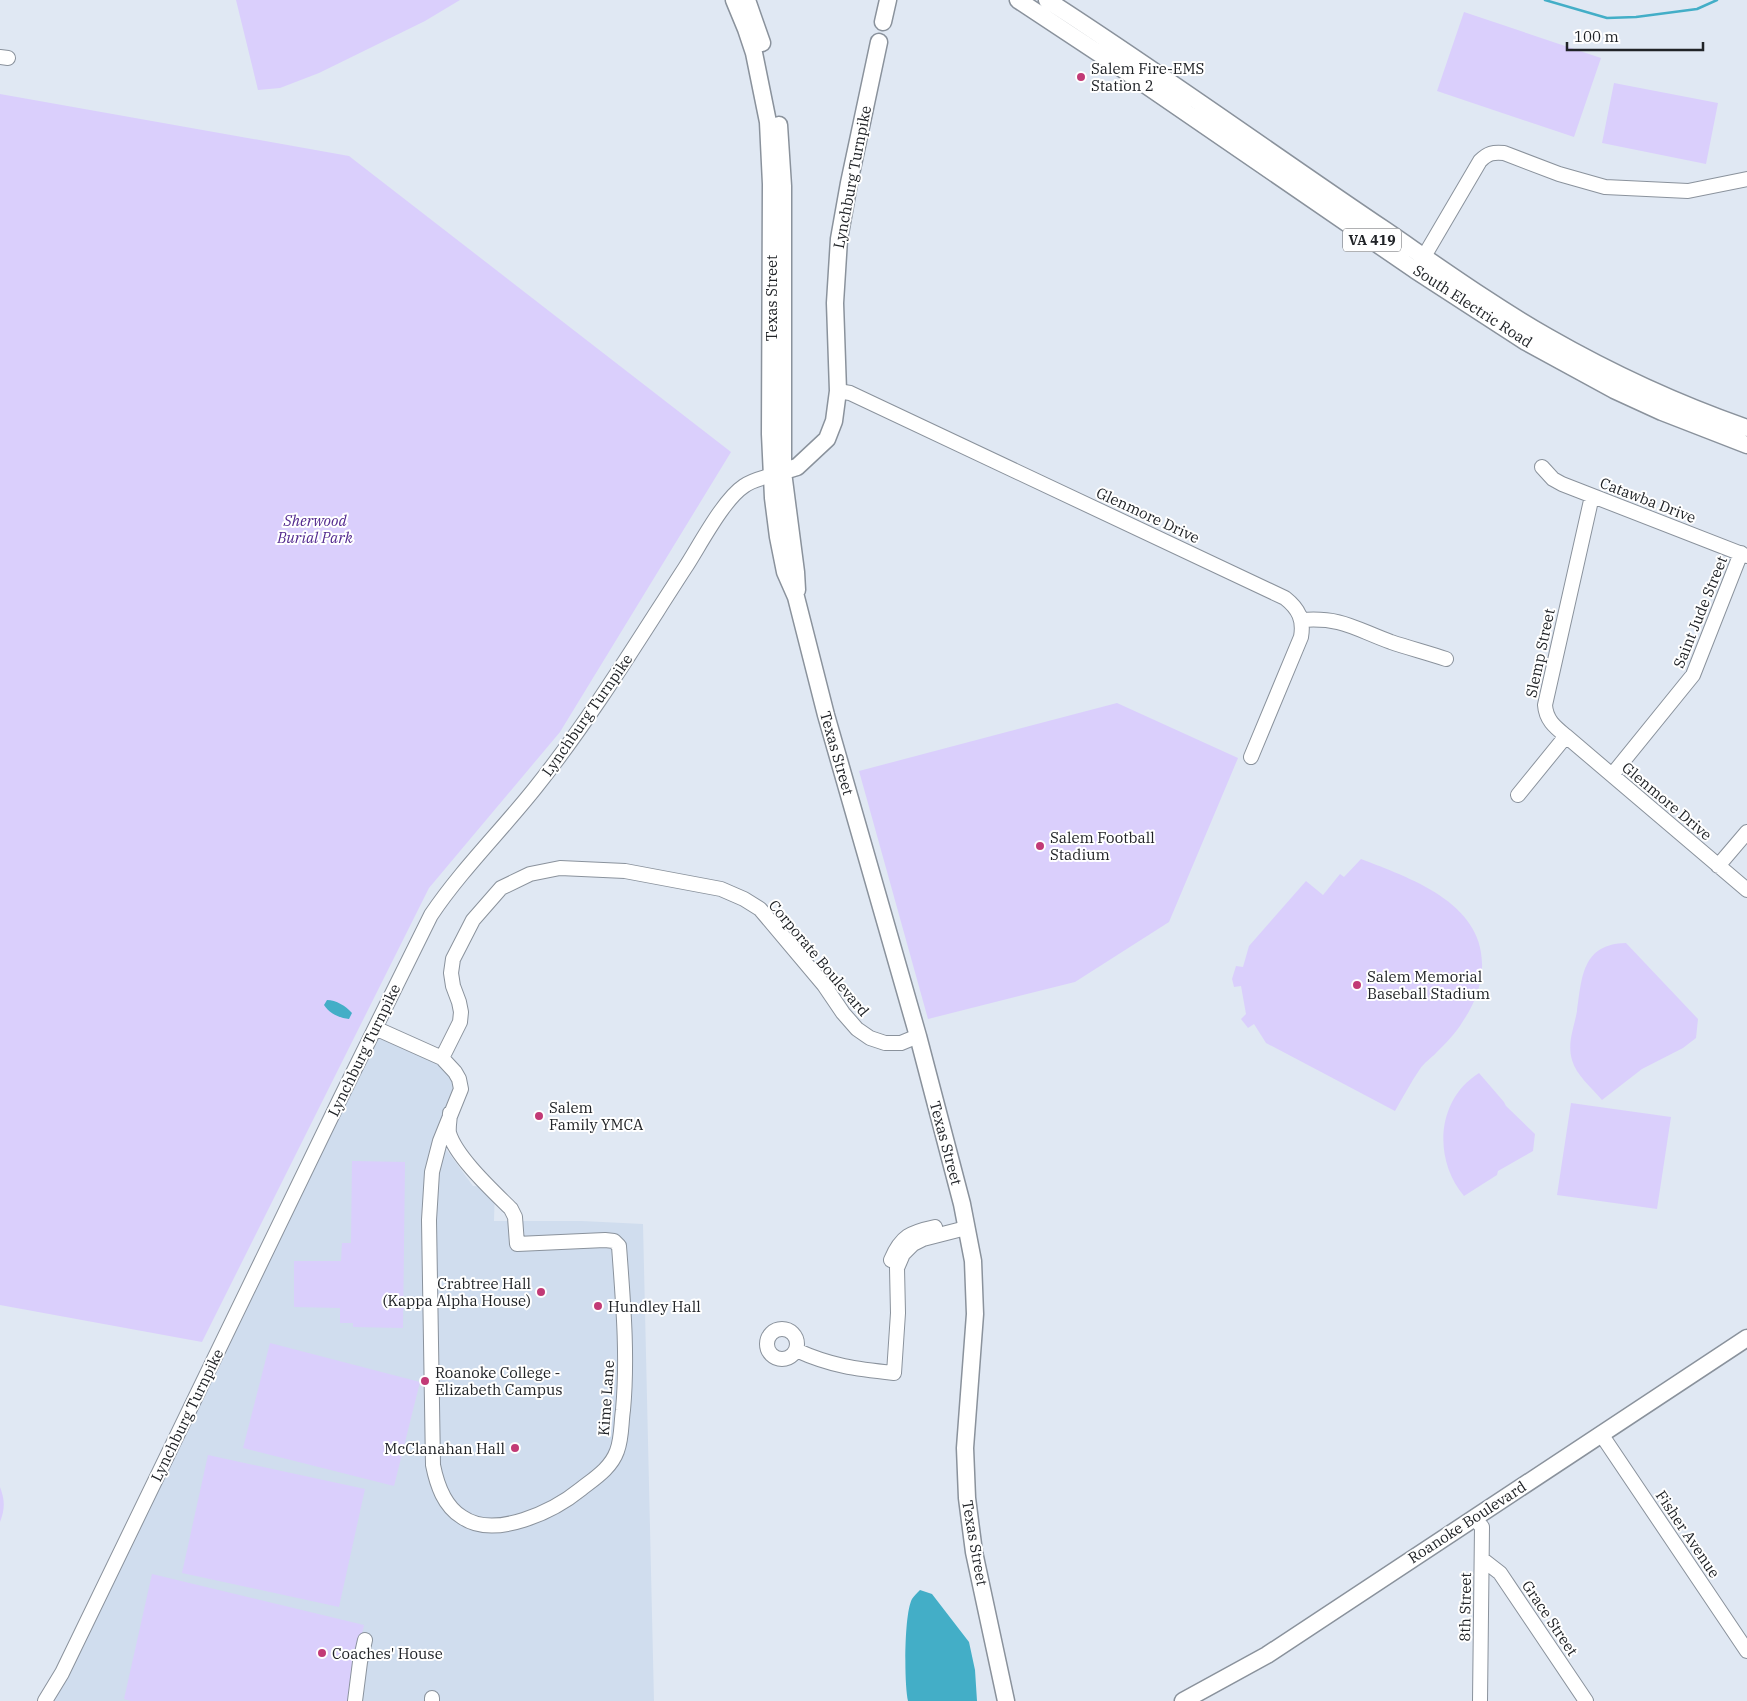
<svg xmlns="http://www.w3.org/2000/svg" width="1747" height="1701" font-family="'IBM Plex Serif',serif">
<rect width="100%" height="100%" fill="#e0e8f3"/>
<!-- built -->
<path fill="#d0ddee" d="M375 1028 428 1050 459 1079 440 1141 473 1186 495 1187 494 1221H582L643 1224 654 1701H45Z"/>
<!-- green -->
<path fill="#dacffc" d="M236 0H460L425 21 319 73 280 88 258 90Z
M1464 12 1601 58 1574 137 1437 91Z
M1614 83 1718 103 1706 164 1602 143Z
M0 94 349 156 731 452 560 732 429 888 202 1342 0 1305Z
M1117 703 1238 758 1169 922 1075 982 928 1019 859 771Z
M1361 859C1410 878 1485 903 1482 968 1481 987 1474 1005 1463 1021 1456 1033 1446 1043 1436 1053 1431 1058 1424 1063 1420 1069 1411 1082 1403 1097 1395 1111L1266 1043 1254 1024 1248 1028 1241 1019 1246 1014 1241 986 1234 987 1232 979 1236 966 1243 967 1249 946 1306 881 1323 895 1340 874 1344 877Z
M1626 943 1698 1019 1696 1038 1683 1048 1642 1069 1602 1100C1592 1088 1576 1075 1572 1060 1567 1043 1574 1028 1577 1011 1582 977 1582 944 1626 943Z
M1479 1073 1504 1102 1506 1106 1535 1134 1533 1151 1498 1171 1497 1175 1464 1196C1433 1159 1436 1100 1479 1073Z
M1571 1103 1671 1117 1657 1209 1557 1195Z
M352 1161 405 1162 403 1328 353 1327V1323H340V1308L294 1307V1261H341L342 1243H351Z
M270 1343 420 1382 394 1486 243 1448Z
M208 1455 365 1489 339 1607 182 1573Z
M0 1487C5 1500 5 1509 0 1522Z
M152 1574 364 1625 352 1681 351 1701H131L124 1699Z"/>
<!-- water -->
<path fill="#43aec7" d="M327 1000C336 1000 346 1006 352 1013L349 1019C339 1018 329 1013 324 1005Z
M920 1590 932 1594 969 1642 975 1670 977 1701H908C904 1684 904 1614 912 1599 914 1596 917 1593 920 1590Z"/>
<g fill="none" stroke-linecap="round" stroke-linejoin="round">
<!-- stream -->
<path stroke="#43aec7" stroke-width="2.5" d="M1545 0 1607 18 1636 17 1697 9 1717 0"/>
<!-- minor casing -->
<g stroke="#8a929c" stroke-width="16">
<path id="minor" d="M0 57 8 58
M1419 265 1480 161C1488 153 1493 152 1504 153L1559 174 1605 187 1688 191 1747 179
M838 391 850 393 1285 598C1299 609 1304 620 1301 637L1251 757
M1542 467 1553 479 1562 484 1747 556
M1592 496 1545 705C1546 720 1555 727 1566 736L1747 890
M1302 620C1342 617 1355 629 1391 642 1409 648 1428 653 1446 659
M1612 775 1693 675 1741 553
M1518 795 1566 736
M1718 866 1747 832
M375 1028 442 1058 455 1072 459 1079 461 1089 440 1141 432 1172 429 1220 433 1465C437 1485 444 1506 462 1517 495 1540 554 1511 581 1489 595 1478 611 1468 617 1451 622 1438 621 1423 623 1410 628 1355 623 1301 619 1246L614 1241 605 1240 517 1244 515 1217 511 1209C493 1191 456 1157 449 1133 448 1127 450 1119 450 1113
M442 1058 460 1022 461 1012 459 1002 453 986 451 973 453 959 473 920 501 888 530 874 560 868 625 871 721 889 744 899 760 909 824 985 843 1013 857 1029 870 1038 885 1043H901L918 1036
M891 1260C901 1236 911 1232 935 1227
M767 1344a15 15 0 1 1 30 0a15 15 0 1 1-30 0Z
M796 1350C831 1366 856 1369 894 1373L898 1313 897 1268 903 1254 913 1244 923 1239 966 1228
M1601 1434 1747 1651
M1474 1518 1482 1527 1480 1701
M1482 1559 1500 1573 1586 1701
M45 1701 62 1673 340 1099 431 915C462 869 502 830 536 787 591 718 637 642 685 568 700 545 723 500 744 486 752 480 763 478 772 475
M355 1701 360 1662 365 1640
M432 1701V1698"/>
</g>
<!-- major casing -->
<g stroke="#8a929c" stroke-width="19">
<path id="major" d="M734 0 746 29 754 53 768 122 771 184 770 434 773 498 778 537 785 572 796 597 826 715 918 1036 962 1204 973 1261 975 1314 965 1448 967 1498 974 1552 1006 1701
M747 0 762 43
M1018 0 1121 68 1415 270 1526 342 1614 390 1662 412 1747 445
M1047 0C1162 74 1272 154 1385 230 1439 267 1492 305 1548 337 1611 373 1678 404 1747 428
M883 22 888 0
M779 125 783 186V472L796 572 797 590
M774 474 797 467 827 439 834 421 838 391 835 303 839 239 849 183 879 42
M1183 1701 1267 1655 1747 1338"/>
</g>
<!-- minor -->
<use href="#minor" stroke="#fff" stroke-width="14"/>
<!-- major -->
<use href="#major" stroke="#fff" stroke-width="16"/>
</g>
<!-- markers -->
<g fill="#c23a76" stroke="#fff" stroke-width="2">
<circle cx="1081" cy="77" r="5"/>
<circle cx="1040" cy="846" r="5"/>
<circle cx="1357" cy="985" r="5"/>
<circle cx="539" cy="1116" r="5"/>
<circle cx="541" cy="1292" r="5"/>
<circle cx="598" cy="1306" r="5"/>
<circle cx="425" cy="1381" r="5"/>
<circle cx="515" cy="1448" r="5"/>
<circle cx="322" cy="1653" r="5"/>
</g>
<g text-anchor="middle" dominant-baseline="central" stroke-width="4" stroke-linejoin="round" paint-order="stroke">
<!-- shield labels -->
<rect fill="#fff" stroke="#636568" stroke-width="1" x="1343" y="228.5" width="58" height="23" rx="4"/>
<g font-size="14" font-weight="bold" fill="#202327">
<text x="1372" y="240">VA 419</text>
</g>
<!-- poi labels -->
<g font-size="15" fill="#202327" stroke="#fff" text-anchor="start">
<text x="1091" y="68">Salem Fire-EMS<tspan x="1091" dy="17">Station 2</tspan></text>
<text x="1050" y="837">Salem Football<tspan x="1050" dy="17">Stadium</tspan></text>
<text x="1367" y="976">Salem Memorial<tspan x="1367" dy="17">Baseball Stadium</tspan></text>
<text x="549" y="1107">Salem<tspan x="549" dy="17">Family YMCA</tspan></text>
<text x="531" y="1283" text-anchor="end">Crabtree Hall<tspan x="531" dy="17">(Kappa Alpha House)</tspan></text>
<text x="608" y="1306">Hundley Hall</text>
<text x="435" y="1372">Roanoke College -<tspan x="435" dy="17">Elizabeth Campus</tspan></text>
<text x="505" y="1448" text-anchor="end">McClanahan Hall</text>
<text x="332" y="1653">Coaches' House</text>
</g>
<!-- street labels -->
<g font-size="15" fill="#202327" stroke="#fff">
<text transform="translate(852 177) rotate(-79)">Lynchburg Turnpike</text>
<text transform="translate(771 298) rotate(-90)">Texas Street</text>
<text transform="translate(1473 306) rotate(33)">South Electric Road</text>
<text transform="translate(1648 500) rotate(21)">Catawba Drive</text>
<text transform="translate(1148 515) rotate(25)">Glenmore Drive</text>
<text transform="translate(1700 612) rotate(-68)">Saint Jude Street</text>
<text transform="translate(1540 653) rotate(-78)">Slemp Street</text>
<text transform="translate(587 715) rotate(-55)">Lynchburg Turnpike</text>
<text transform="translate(837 753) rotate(74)">Texas Street</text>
<text transform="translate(1667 801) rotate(40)">Glenmore Drive</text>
<text transform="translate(819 958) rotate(50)">Corporate Boulevard</text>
<text transform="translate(364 1050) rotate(-64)">Lynchburg Turnpike</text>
<text transform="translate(946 1143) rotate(75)">Texas Street</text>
<text transform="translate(606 1398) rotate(-86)">Kime Lane</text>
<text transform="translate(187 1415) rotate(-64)">Lynchburg Turnpike</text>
<text transform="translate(1467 1522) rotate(-33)">Roanoke Boulevard</text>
<text transform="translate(1688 1534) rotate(56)">Fisher Avenue</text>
<text transform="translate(975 1543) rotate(80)">Texas Street</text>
<text transform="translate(1465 1607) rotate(-89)">8th Street</text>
<text transform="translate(1550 1618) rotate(56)">Grace Street</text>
</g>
<!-- park labels -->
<g font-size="15" font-style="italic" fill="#52298e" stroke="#fff">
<text x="315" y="520">Sherwood<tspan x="315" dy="17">Burial Park</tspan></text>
</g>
</g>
<!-- scale -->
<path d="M1567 42v8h136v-8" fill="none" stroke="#202327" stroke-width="2.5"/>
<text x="1574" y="42" font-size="15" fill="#202327" stroke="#ffffff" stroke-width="4" paint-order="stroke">100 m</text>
</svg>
